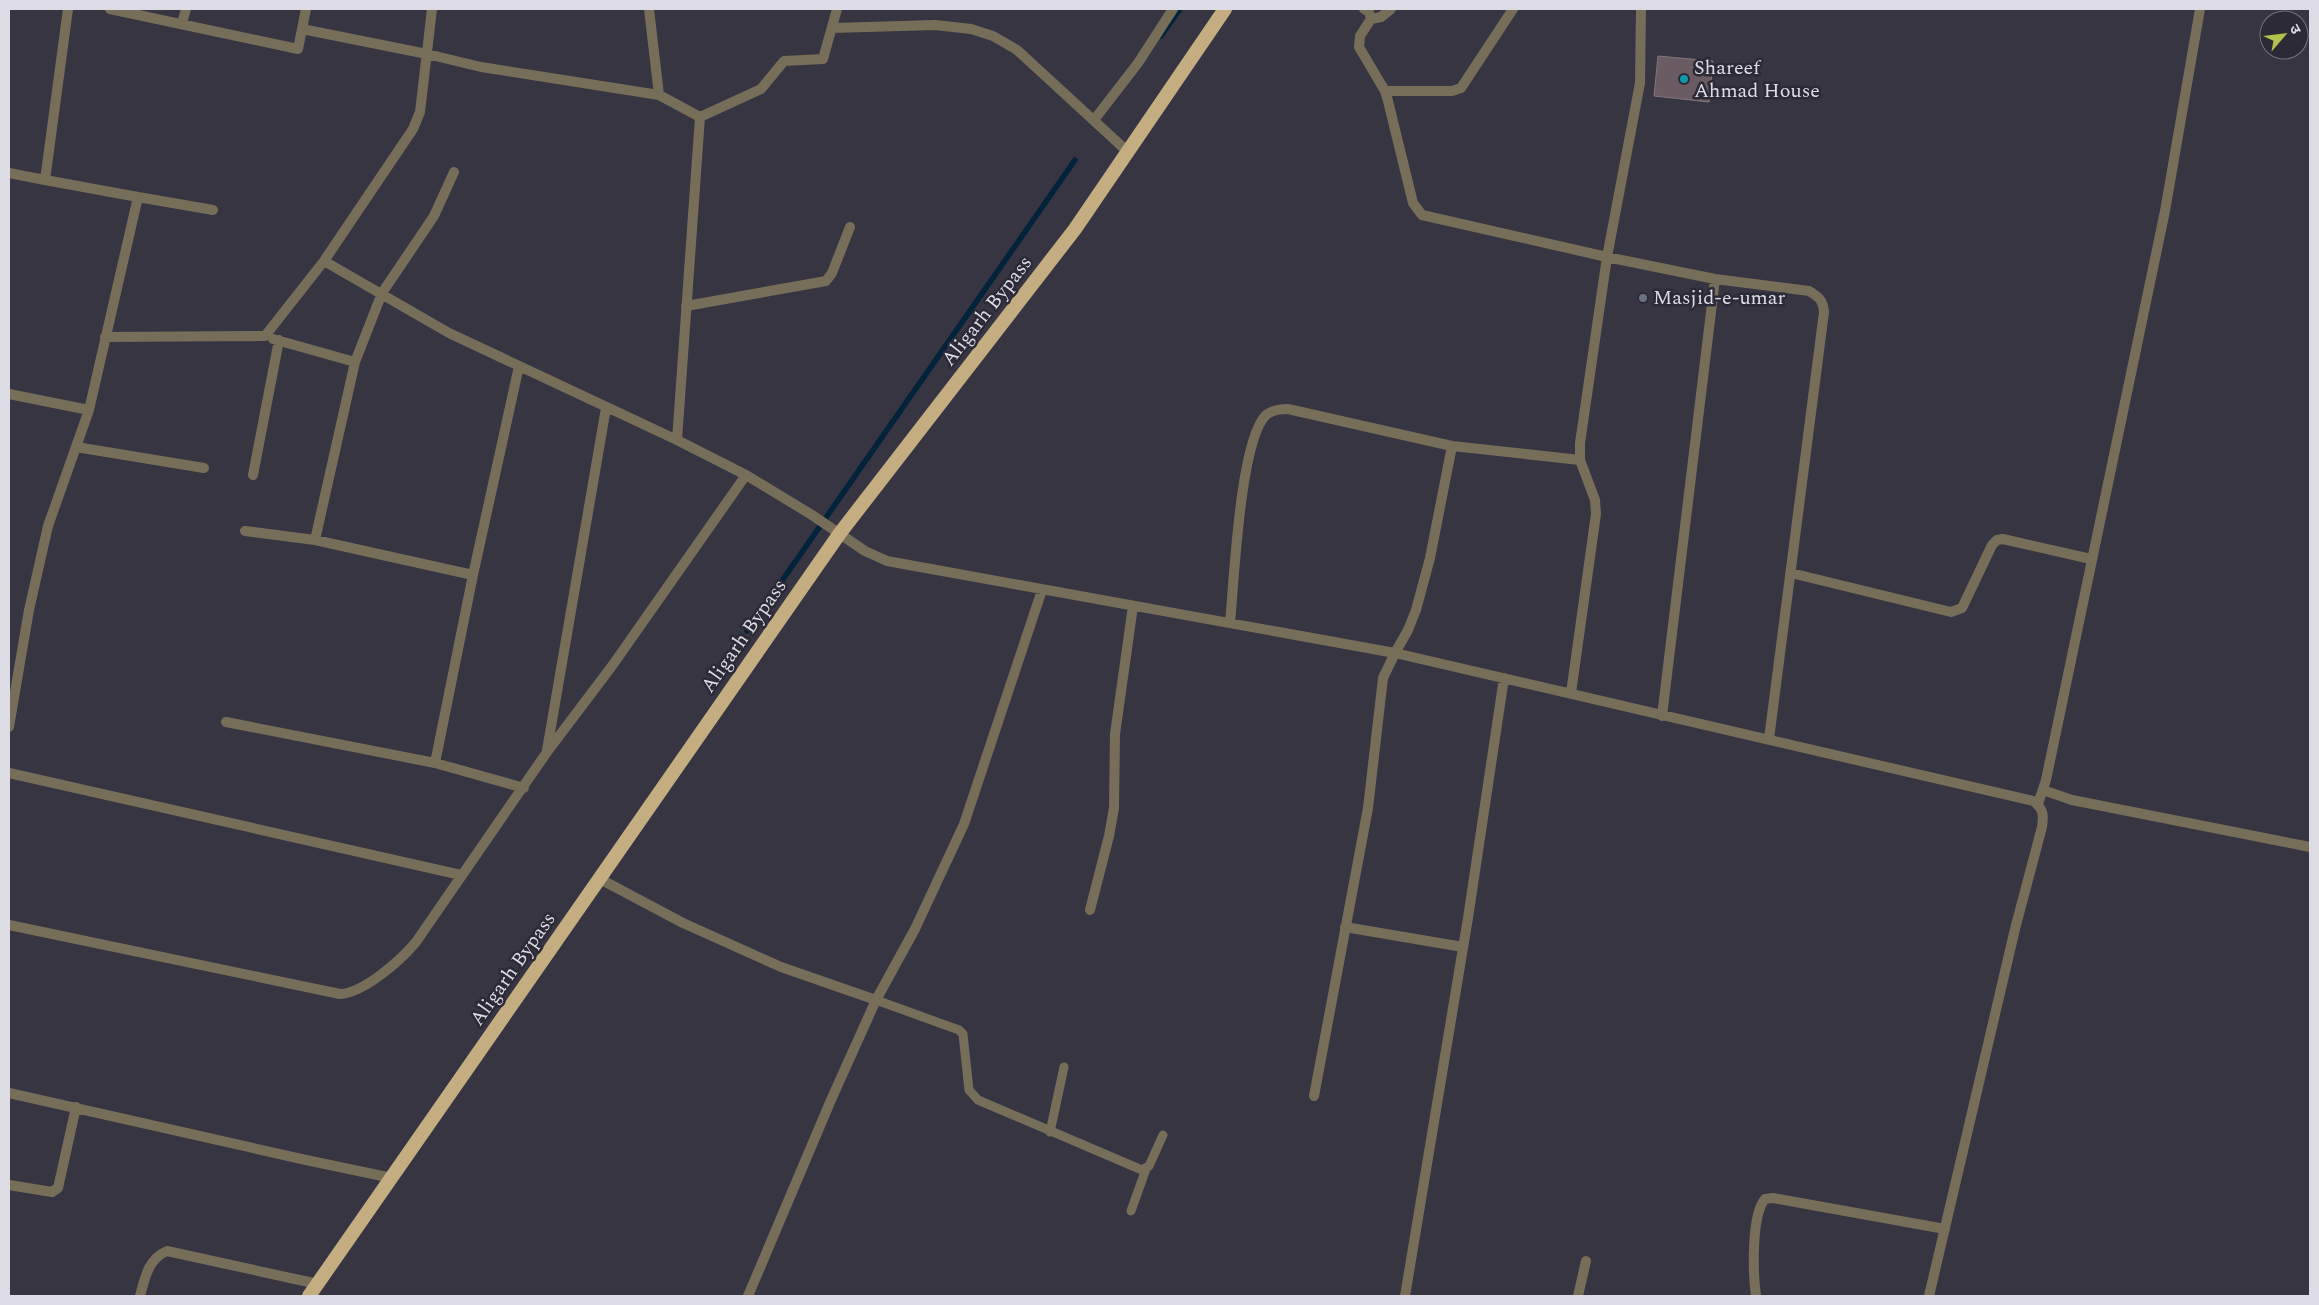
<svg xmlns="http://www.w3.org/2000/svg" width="2319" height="1305" font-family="Spectral,'Noto Sans Devanagari',serif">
<rect width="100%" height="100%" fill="#373542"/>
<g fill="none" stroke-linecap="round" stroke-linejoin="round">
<!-- stream -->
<path stroke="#02233a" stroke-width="5.5" d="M1161 36 1180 9
M747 631 1075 160"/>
</g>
<!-- building -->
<path fill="#6b5b62" stroke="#85747c" d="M1658 56 1713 61 1709 102 1654 96Z"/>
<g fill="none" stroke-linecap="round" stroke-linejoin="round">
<!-- service -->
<path stroke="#776e5a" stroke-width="9" d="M876 1000 959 1030 963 1034 969 1090 978 1100 1142 1170 1149 1166 1163 1135
M1050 1132 1064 1067
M1131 1211 1146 1169"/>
<!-- minor -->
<path stroke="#776e5a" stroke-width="10" d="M110 9 298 49 306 9
M649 9 659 95 700 117 677 440
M1364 9 1369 12 1371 19 1360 36 1359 47 1385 91 1388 101 1413 203 1422 215 1607 257 1715 279 1809 291C1819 297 1823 300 1824 312L1769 739
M1371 19 1381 17 1391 9
M182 23 186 9
M832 28 935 25 971 29 993 36 1017 50 1128 152
M302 29 427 54 481 67 659 95
M1385 91H1452L1461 88 1513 9
M700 117 761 89 784 61 823 59 837 9
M1094 120 1138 63 1173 9
M9 173 45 180
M138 197 213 210
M324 261 449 333 677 440 746 475 812 515 865 551 887 561 1395 653 2033 801C2043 808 2044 814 2042 827L2015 929 1929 1296
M686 306 826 281 832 273 850 227
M105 337 265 336 324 261 413 129 420 112 432 9
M273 339 355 362
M9 394 89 410
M76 447 204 468
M253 475 279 340
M245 531 315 540 473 575
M315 540 355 362 382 293 434 216 454 172
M1791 573 1951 612 1962 608 1992 545 1997 540 2003 539 2091 559
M1230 623C1234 582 1240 440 1266 415 1272 410 1280 409 1288 409L1452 446 1580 460
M1571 693 1596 514 1595 500 1580 460V443L1607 257 1640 83 1641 9
M1662 716 1715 279
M226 722 435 763 524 788
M9 727 29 610 48 526 89 410 138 197 45 180 68 9
M547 750 606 408
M435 763 473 575 519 366
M9 773 461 875
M2043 790 2072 800 2310 847
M2038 804 2046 780 2165 211 2200 9
M600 879 683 923 781 967 876 1000
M1090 910 1109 836 1114 808 1115 734 1133 606
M9 925 340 994C364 993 401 960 416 942L547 752 612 666 746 475
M1345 927 1463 947
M9 1093 306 1160 392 1178
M1314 1096 1368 808 1383 678 1395 653 1408 630 1416 610 1430 558 1452 446
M9 1185 52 1192 58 1188 76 1107
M140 1296C145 1278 148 1259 167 1251L318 1284
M748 1296 831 1100 876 1000 915 929 964 824 1042 590
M1405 1296 1468 918 1504 678
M1578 1296 1586 1261
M1756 1296C1753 1275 1751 1215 1765 1199L1773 1198 1945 1229"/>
<!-- trunk -->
<path stroke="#c4ae81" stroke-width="14" d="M309 1296 840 533 1075 229 1225 9"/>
</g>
<!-- markers -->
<circle fill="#0f9aa8" stroke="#2d2a38" stroke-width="2" cx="1684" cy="79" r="5"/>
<circle fill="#6b7280" stroke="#2d2a38" stroke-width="2" cx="1643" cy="298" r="5"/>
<g text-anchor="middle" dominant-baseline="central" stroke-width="5" stroke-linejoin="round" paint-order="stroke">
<!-- poi labels -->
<g font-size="20" fill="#dddce5" stroke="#2d2a38" text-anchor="start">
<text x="1694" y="68">Shareef<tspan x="1694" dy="23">Ahmad House</tspan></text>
<text x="1653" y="298">Masjid-e-umar</text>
</g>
<!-- street labels -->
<g font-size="20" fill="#dddce5" stroke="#2d2a38">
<text transform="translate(987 311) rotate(-52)">Aligarh Bypass</text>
<text transform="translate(744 636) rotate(-55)">Aligarh Bypass</text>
<text transform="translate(513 969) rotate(-55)">Aligarh Bypass</text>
</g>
</g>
<!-- border -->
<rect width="2319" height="1305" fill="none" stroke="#dddce5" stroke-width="20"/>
<!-- north arrow -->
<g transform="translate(2284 35) rotate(62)"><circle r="24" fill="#2d2a38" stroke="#73717d"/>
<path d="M0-4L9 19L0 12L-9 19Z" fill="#b4c24b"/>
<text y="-8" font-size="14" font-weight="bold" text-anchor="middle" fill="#dddce5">उ</text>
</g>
</svg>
